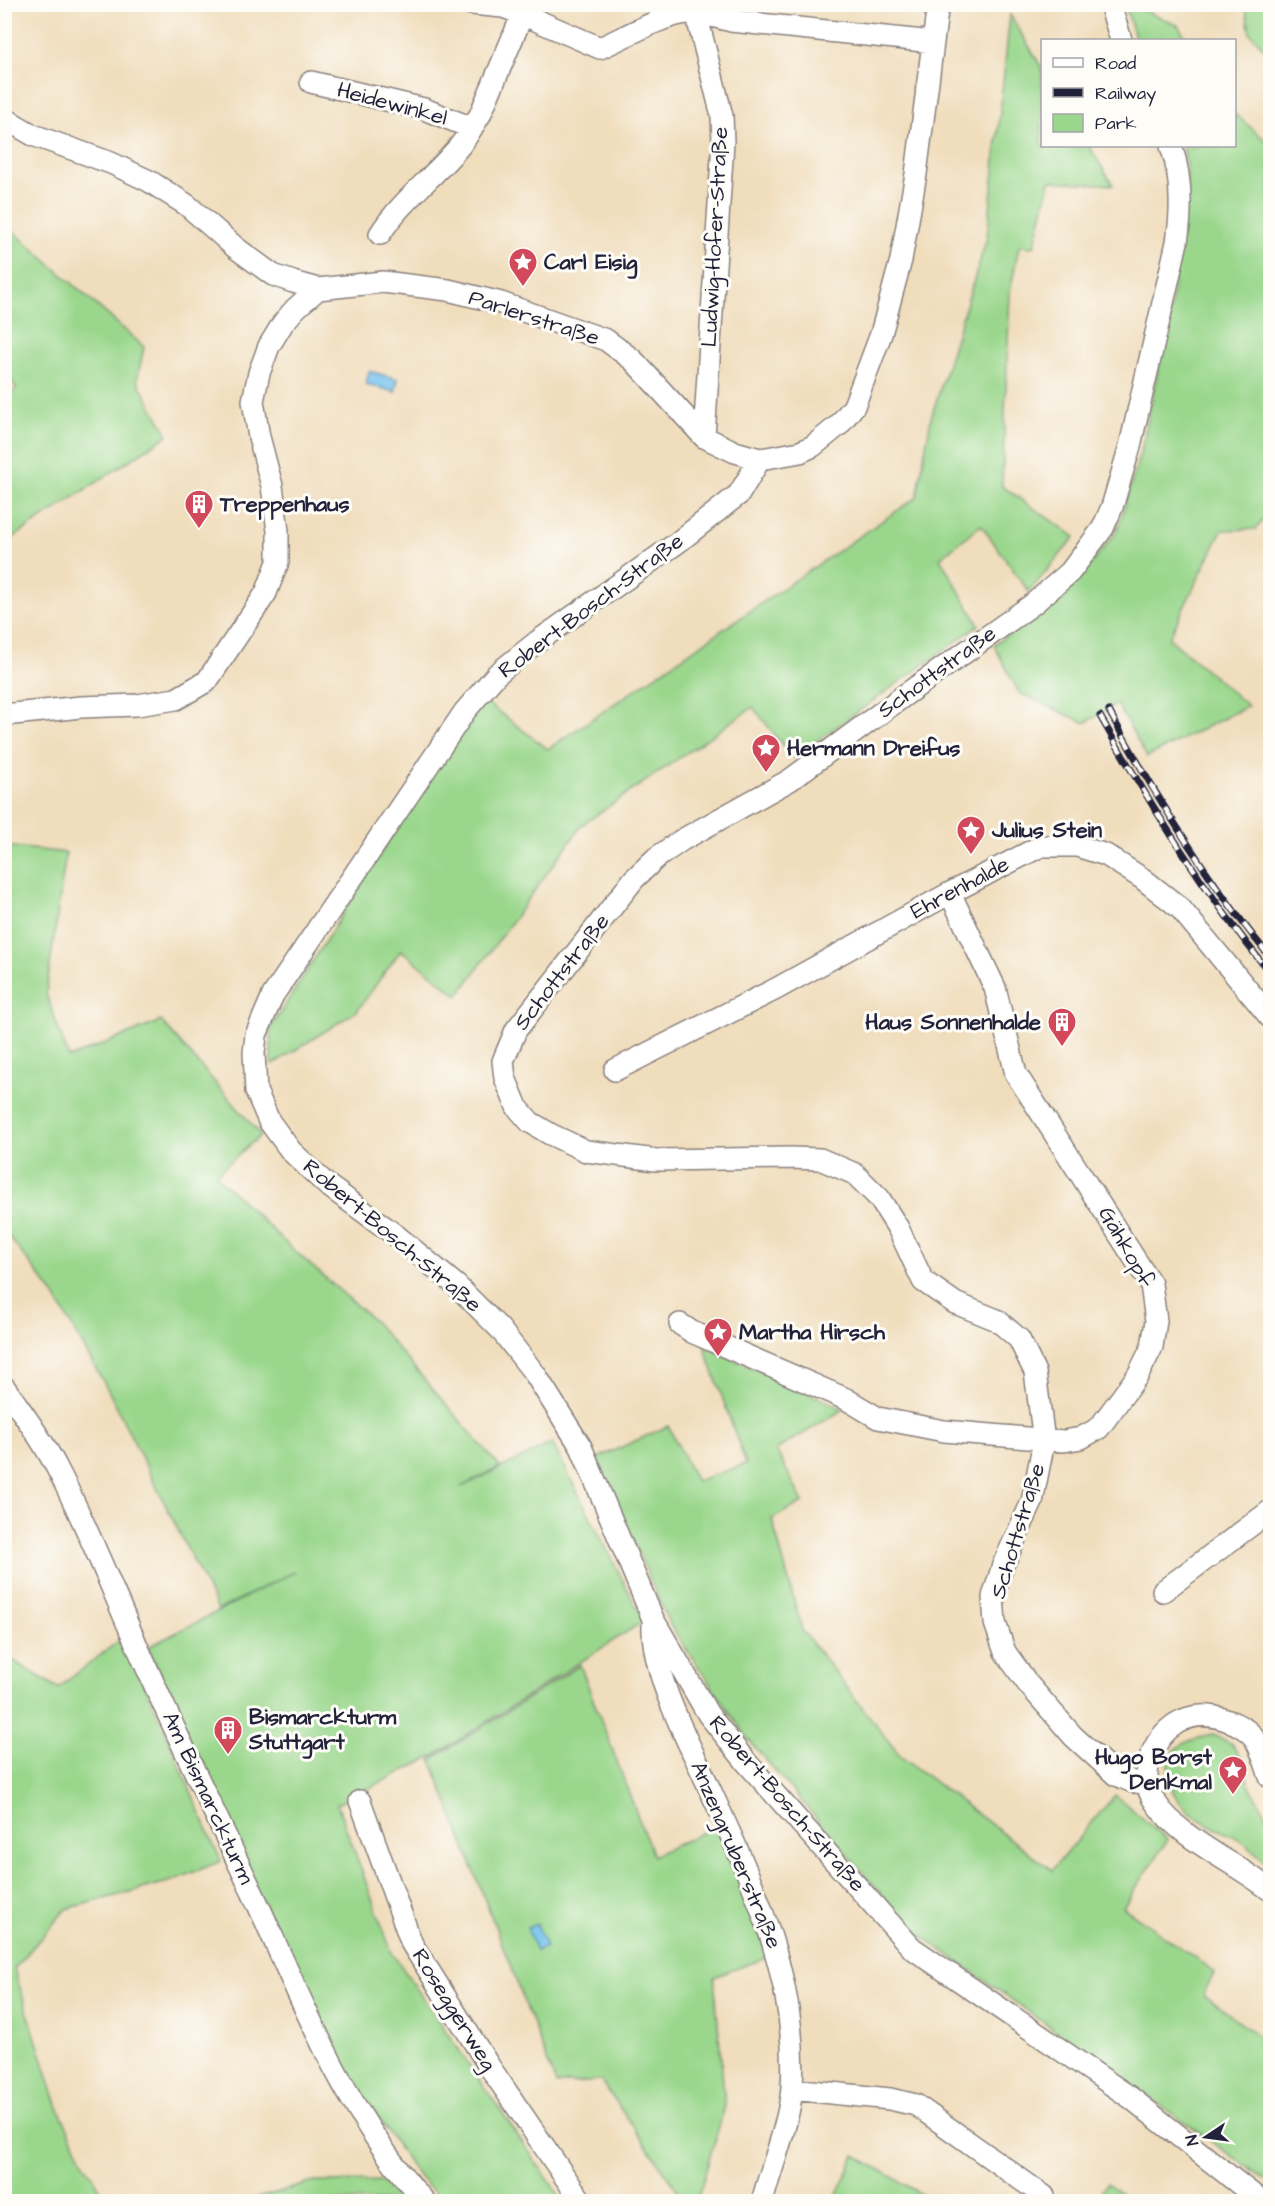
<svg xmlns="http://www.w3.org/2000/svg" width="1275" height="2206" font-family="'Architects Daughter',sans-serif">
<rect width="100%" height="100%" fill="#fdfcf7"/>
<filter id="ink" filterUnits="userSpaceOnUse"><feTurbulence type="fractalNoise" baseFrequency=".0167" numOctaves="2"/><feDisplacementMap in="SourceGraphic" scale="12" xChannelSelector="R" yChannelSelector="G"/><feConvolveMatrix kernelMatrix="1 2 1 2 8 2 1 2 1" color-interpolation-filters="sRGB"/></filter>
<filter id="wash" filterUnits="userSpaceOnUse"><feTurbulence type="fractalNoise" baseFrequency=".008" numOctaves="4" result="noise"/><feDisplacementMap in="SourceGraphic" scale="24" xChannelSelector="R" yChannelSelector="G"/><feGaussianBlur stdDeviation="1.35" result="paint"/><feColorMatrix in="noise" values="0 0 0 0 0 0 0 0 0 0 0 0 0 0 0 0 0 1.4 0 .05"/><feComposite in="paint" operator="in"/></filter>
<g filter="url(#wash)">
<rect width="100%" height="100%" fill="#f0ddbc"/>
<!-- green -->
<path fill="#9ad78c" stroke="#5e7c64" stroke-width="1.5" d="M1125 5H1131L1178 25 1187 40H1136Z
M1245 5H1270V55L1250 33Z
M1010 15 1042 68V146H1089L1113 185 1050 181 1034 247 1019 246 1010 292 1002 486 1075 537 1029 592 981 525 940 558 979 625 793 758 753 707 582 825 458 996 401 950 357 1011 272 1065 270 1029 479 697 548 749 917 497 931 418 987 238Z
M1235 114 1270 144V511L1256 529 1222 530 1169 638 1248 706 1147 757 1117 704 1085 723 1019 693 994 645 1071 589 1117 531 1142 447 1171 307 1187 174 1183 146H1234Z
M5 224 144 347 137 380 168 435 5 543V402L16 388 5 370Z
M5 846 66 853 46 994 69 1058 161 1021 261 1135 215 1175 289 1246 373 1320 500 1467 461 1487 552 1443 644 1621 434 1756 337 1804 392 1953 563 2201H442L415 2172 349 2074 234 1845 148 1647 296 1571 218 1610 109 1392 53 1293 5 1232Z
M704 1346 844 1409 776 1450 803 1502 772 1519 802 1630 900 1756 1052 1870 1115 1795 1168 1840 1123 1907 1215 1972 1203 1994 1270 2045V2183L912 1929 747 1738 669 1624 598 1458 668 1426 696 1481 746 1464Z
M121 1639 138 1669 221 1861 172 1881 66 1909 14 1969 57 2105 84 2163 101 2190 115 2201H5L4 1655 58 1688Z
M580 1665 653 1856 720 1824 771 1956 714 1977 725 2106 697 2201H685L601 2081 556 2084 431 1760Z
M1213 1735 1231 1743 1241 1758 1248 1782 1270 1823V1865C1261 1857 1252 1848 1242 1841 1233 1835 1222 1832 1213 1827 1187 1814 1164 1794 1169 1763 1172 1743 1196 1738 1213 1735Z
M855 2155 933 2201H834Z
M382 2181 403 2201H247L314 2182Z
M1107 2183 1131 2201H1094Z"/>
<!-- water -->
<path fill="#72c1ed" stroke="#4a7294" stroke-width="1.5" d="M369 371 398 379 395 392 366 384Z
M537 1924 546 1947 536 1951 527 1928Z"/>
</g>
<g filter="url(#ink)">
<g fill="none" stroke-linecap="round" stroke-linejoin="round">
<!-- minor casing -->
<g stroke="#89807c" stroke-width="24">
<path id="minor" d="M472 4 503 7 522 14 600 48C623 38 667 13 689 13 703 12 717 18 731 21L933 42
M703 4 699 25 722 116 723 142 704 437
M1110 4 1121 40
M311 82 424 109 472 128
M4 118 33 135 111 163 149 181 187 205 236 248 273 275 293 282 318 289 383 282 448 290 501 303 606 340 633 360 704 437 735 452 760 459 778 456 800 452 813 446 839 425 854 406 881 334 901 260 916 174 938 4
M380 234C402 199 437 175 462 143 469 134 474 124 480 115L527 4
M760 459 739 494 677 543 538 641 497 674 465 711 273 995 256 1035 254 1053 256 1091 269 1121 291 1151 326 1184 398 1237 456 1285 500 1329 535 1374 581 1447 653 1619 708 1714 747 1763 912 1948 1131 2098 1262 2202
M4 715 81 707 137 705 176 699 207 681 266 593 278 562V531L272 486 259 437 253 401 259 373 269 346 283 323 296 308 318 289
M615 1070 776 989 950 893 1041 846H1077L1106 855 1143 879 1180 908 1270 1017
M680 1324 692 1332 846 1399 878 1418 944 1431 1064 1441 1081 1438 1099 1428 1138 1375 1152 1347 1156 1321 1151 1284 1016 1074 995 988 950 893
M4 1387C24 1414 44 1442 59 1472 93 1538 119 1607 150 1675 187 1758 228 1839 266 1922 309 2019 352 2121 425 2202
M1163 1591 1270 1511
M653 1623C651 1669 682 1730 702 1772 748 1873 799 1973 792 2087 790 2120 771 2168 762 2202
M1270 1777C1266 1765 1262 1751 1255 1739 1249 1730 1236 1723 1226 1720 1210 1714 1192 1714 1177 1723 1152 1738 1137 1777 1155 1802 1181 1840 1235 1862 1270 1890
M1148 1783 1133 1782 1116 1775 1073 1736 1028 1684 1005 1652 995 1623 993 1597 1003 1565 1032 1502 1044 1441 1035 1372 1019 1339 997 1320 955 1303 923 1281 898 1228 879 1198 855 1174 820 1159 790 1158 656 1160 586 1151 550 1134 530 1122 517 1107 505 1078 503 1061 516 1030 634 879 656 858 682 840 790 780 905 695 1033 604 1070 572 1103 528 1112 507 1130 446 1177 242C1182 210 1182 177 1171 146
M360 1801 412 1944 489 2066 582 2202
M792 2089 890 2099 916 2105 1044 2196"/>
</g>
<!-- minor -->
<use href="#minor" stroke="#fff" stroke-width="21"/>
<!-- rail casing -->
<g stroke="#22223b" stroke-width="7">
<path id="rail" d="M1109 711C1156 797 1208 882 1270 957
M1100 716C1151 806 1205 893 1270 973"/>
</g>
<!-- rail -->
<use href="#rail" stroke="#fdfcf7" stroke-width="4.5" stroke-dasharray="14" stroke-linecap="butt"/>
</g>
</g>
<!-- icons -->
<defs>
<g id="sight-pin" transform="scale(1.5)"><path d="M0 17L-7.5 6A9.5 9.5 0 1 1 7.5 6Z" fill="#d1495b" stroke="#fdfcf7"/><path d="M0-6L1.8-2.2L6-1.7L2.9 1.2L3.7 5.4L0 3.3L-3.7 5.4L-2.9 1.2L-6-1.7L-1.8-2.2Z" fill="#fff"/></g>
<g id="building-pin" transform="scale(1.5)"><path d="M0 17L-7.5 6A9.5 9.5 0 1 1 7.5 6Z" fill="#d1495b" stroke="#fdfcf7"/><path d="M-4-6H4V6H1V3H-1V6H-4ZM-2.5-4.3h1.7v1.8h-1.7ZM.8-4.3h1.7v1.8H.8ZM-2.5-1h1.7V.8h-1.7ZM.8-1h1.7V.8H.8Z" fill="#fff"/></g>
</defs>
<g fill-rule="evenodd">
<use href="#sight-pin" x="523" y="262"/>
<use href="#building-pin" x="199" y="504"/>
<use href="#sight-pin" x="766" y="748"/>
<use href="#sight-pin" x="971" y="830"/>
<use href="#building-pin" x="1062" y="1022"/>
<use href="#sight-pin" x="718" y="1332"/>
<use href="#building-pin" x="228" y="1730"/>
<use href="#sight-pin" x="1233" y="1770"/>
</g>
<g text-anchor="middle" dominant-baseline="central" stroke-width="6" stroke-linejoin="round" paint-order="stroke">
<!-- street labels -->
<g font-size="22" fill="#22223b" stroke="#fdfcf7">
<text transform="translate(392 104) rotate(15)">Heidewinkel</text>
<text transform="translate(715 237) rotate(-87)">Ludwig-Hofer-Straße</text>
<text transform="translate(534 318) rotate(18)">Parlerstraße</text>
<text transform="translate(591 606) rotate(-37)">Robert-Bosch-Straße</text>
<text transform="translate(937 672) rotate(-36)">Schottstraße</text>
<text transform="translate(960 888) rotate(-28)">Ehrenhalde</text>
<text transform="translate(562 972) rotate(-52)">Schottstraße</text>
<text transform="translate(392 1236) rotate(40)">Robert-Bosch-Straße</text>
<text transform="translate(1126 1247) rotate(60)">Gähkopf</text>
<text transform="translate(1018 1531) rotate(-73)">Schottstraße</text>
<text transform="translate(208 1798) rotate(65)">Am Bismarckturm</text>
<text transform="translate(787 1804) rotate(49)">Robert-Bosch-Straße</text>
<text transform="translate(736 1855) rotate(67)">Anzengruberstraße</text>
<text transform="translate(454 2010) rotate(58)">Roseggerweg</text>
</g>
<!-- poi labels -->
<g font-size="22" font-weight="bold" fill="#22223b" stroke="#fdfcf7" text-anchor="start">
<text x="544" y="262">Carl Eisig</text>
<text x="220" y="504">Treppenhaus</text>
<text x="787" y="748">Hermann Dreifus</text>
<text x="992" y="830">Julius Stein</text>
<text x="1041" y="1022" text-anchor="end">Haus Sonnenhalde</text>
<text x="739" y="1332">Martha Hirsch</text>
<text x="249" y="1717">Bismarckturm<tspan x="249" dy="25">Stuttgart</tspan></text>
<text x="1212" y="1757" text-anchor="end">Hugo Borst<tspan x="1212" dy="25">Denkmal</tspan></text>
</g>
</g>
<!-- margin -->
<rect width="1275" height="2206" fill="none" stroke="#fdfcf7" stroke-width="24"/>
<!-- legend -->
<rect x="1041" y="39" width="195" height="108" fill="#fdfcf7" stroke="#a5a5ac" stroke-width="1.5"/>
<rect x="1053" y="58" width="30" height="9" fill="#ffffff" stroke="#a5a5ac" stroke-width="1.5"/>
<text x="1095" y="69" font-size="18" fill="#22223b">Road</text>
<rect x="1053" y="88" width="30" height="9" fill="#22223b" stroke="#a5a5ac" stroke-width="1.5"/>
<text x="1095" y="99" font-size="18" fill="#22223b">Railway</text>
<rect x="1053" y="114" width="30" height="18" fill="#9ad78c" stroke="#a5a5ac" stroke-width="1.5"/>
<text x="1095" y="129" font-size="18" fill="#22223b">Park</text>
<!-- north arrow -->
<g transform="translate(1206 2137) rotate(257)" stroke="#fdfcf7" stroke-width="4.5" paint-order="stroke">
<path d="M0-4.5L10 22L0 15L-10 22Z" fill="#22223b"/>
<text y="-9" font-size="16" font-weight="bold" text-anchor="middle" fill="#22223b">N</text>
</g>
</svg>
